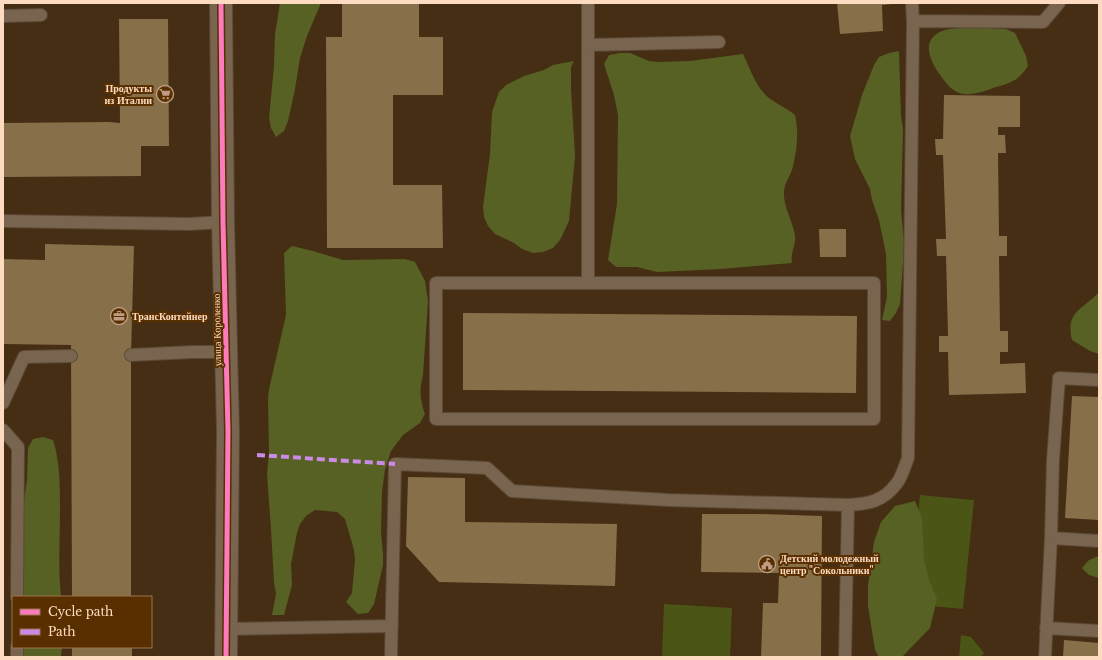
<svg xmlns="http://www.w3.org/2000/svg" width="1102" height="660" font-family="'Libre Baskerville',serif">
<rect width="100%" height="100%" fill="#452e14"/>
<!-- green -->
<path fill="#4b5516" d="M920 495 974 500 963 609 909 604Z
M664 604 732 608 730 657H662Z
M961 635 971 637 984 653 981 657H959Z"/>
<!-- forest -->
<path fill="#576123" d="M280 3H321L307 36 300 58 295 89 288 121 284 131 276 137 271 128 269 118 274 66 275 34Z
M973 27 1006 29 1015 33 1026 56 1028 66C1019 80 1011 83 996 87 985 91 975 95 963 94 952 92 946 83 940 75 930 61 920 40 942 31 952 27 963 29 973 27Z
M899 51 901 117 903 128 901 211 904 242 903 263 900 304 896 313 890 321 882 320 887 297 886 254 879 220 872 200 870 189 855 159 850 136 862 95 874 65 879 57 889 53Z
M620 53H630L649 61 659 62 690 61 743 54C750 68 756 88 769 98 777 104 787 108 795 115 799 132 797 149 793 166 792 173 787 179 785 186 780 202 793 220 795 236 796 246 790 253 792 263L721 269 657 272 637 267H616L608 260 617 204 618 115 614 95 604 64 609 55Z
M574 61 571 67V89L575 156 569 221 560 240 553 248 543 252 533 253 522 249 514 243 495 234 488 226 484 217 483 207 490 154 492 112 499 92 506 85 524 76 544 70 553 65Z
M292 246 313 251 343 260 405 259 415 262 425 281 428 301 423 375C419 389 420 400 425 414L420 423 403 435 391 451 385 470 382 491 381 532 383 554V565L374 604 368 613 358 614 346 602 352 593 355 560 354 550 345 519 337 512 315 510 306 516 300 524 297 533 291 564 292 585 284 615H272L276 594 274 583 271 529 267 474 269 453 268 399 269 389 286 315 284 253Z
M1099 292V354L1090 351 1072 340C1065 311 1083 310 1099 292Z
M43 437 53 440C60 461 60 486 60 508 60 537 58 567 61 597H23L21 522 27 480 28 448 33 439Z
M915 501 922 518 924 560 929 580 937 599 930 628 902 657H879L875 650 868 606V585L874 542 881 522 895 506Z
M1099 556V578L1089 575 1082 568 1089 560Z
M24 647H62L61 657H24Z"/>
<!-- building -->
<path fill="#866f49" d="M342 3H419V37H443V95H393V185H442L443 248H327L326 37H342Z
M837 3H892V4L882 5 883 31 840 34Z
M119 19H168L169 146H141V176L3 177V123L109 122 120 123Z
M944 95 1020 96V127H998V135H1005L1006 153H998L999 236H1007V256H999L1000 331H1008V352H1000V364L1025 363 1026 393 949 395 948 352H939V336H948L946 256H937L936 239H946L943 155H936L935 139H943Z
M819 229H846V257H820Z
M45 244 134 246 131 355V597H72L71 345 3 344V259L45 260Z
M463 313 857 316 856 393 463 390Z
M1072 396 1099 397V520L1065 518Z
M408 477 465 478V522L617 524 615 586 439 582 406 546Z
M702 514H760L822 516 821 657H761L763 603H778L779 573 701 572Z
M1064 640 1099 643V657H1063Z
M72 647H132V657H72Z"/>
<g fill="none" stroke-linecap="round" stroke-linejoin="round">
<!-- service casing -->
<g stroke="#5b4936" stroke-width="14">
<path id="service" d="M588 3V283
M3 16 41 15
M913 21 1043 22 1059 3
M588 45 719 42
M3 221 188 224 223 222
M436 283H874V419H436Z
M131 355 192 352H226
M3 403 24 357 71 356
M3 430 18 447 17 597
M1051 538 1099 541
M1046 628 1099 631
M225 629 392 626
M17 657V647
M391 657 395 464 487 468 512 491 668 500 848 505C869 504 884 501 897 483 902 477 905 465 908 458L913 21 912 3
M845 657 848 505
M1045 657 1051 538 1053 460 1059 378 1099 380"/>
</g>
<!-- tertiary casing -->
<g stroke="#5b4936" stroke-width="24">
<path id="tertiary" d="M221 3 223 222 228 431 226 657"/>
</g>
<!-- service -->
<use href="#service" stroke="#79644f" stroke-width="12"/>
<!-- tertiary -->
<use href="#tertiary" stroke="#79644f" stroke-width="22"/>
<!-- quiet -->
<path stroke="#ca8be6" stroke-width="4" stroke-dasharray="8 4" stroke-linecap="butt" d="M257 455 395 464"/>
<!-- cycleway casing -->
<g stroke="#592f00" stroke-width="8">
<path id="cycleway" d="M221 3 223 222 228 431 226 657"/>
</g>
<!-- cycleway -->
<use href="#cycleway" stroke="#fd7abc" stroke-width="5"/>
</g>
<!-- icons -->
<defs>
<g id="supermarket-ring" transform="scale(0.9)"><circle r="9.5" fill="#592f00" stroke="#bd9e84" stroke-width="1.5"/><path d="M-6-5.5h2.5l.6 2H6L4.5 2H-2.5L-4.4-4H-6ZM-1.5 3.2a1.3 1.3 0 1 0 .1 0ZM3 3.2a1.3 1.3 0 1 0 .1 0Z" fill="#bd9e84"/></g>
<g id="office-ring" transform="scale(0.9)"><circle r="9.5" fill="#592f00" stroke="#bd9e84" stroke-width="1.5"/><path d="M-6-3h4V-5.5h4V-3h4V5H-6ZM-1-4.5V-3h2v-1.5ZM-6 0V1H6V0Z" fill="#bd9e84"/></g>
<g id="civic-ring" transform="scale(0.9)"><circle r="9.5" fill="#592f00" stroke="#bd9e84" stroke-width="1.5"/><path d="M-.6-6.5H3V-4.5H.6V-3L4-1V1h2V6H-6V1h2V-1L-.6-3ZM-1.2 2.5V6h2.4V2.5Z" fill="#bd9e84"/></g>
</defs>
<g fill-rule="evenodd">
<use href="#supermarket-ring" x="165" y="94"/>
<use href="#office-ring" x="119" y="316"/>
<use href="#civic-ring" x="767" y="564"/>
</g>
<g text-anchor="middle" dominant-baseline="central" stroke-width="4" stroke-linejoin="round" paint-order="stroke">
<!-- poi labels -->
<g font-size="10" font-weight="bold" fill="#fddbc1" stroke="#592f00" text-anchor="start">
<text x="152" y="88" text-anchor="end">Продукты<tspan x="152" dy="12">из Италии</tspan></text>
<text x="132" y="316">ТрансКонтейнер</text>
<text x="780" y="558">Детский молодежный<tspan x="780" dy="12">центр "Сокольники"</tspan></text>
</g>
<!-- street labels -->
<g font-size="10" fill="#fddbc1" stroke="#592f00">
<text transform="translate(217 330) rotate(-91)">улица Короленко</text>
</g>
</g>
<!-- border -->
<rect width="1102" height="660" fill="none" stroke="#fddbc1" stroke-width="8"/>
<!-- legend -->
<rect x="12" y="596" width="140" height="52" fill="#592f00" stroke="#9b744d"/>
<rect x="20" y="609" width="20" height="6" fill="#fd7abc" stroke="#9b744d"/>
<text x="48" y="616" font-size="12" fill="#fddbc1">Cycle path</text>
<rect x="20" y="629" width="20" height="6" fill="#ca8be6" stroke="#9b744d"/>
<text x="48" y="636" font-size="12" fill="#fddbc1">Path</text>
</svg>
